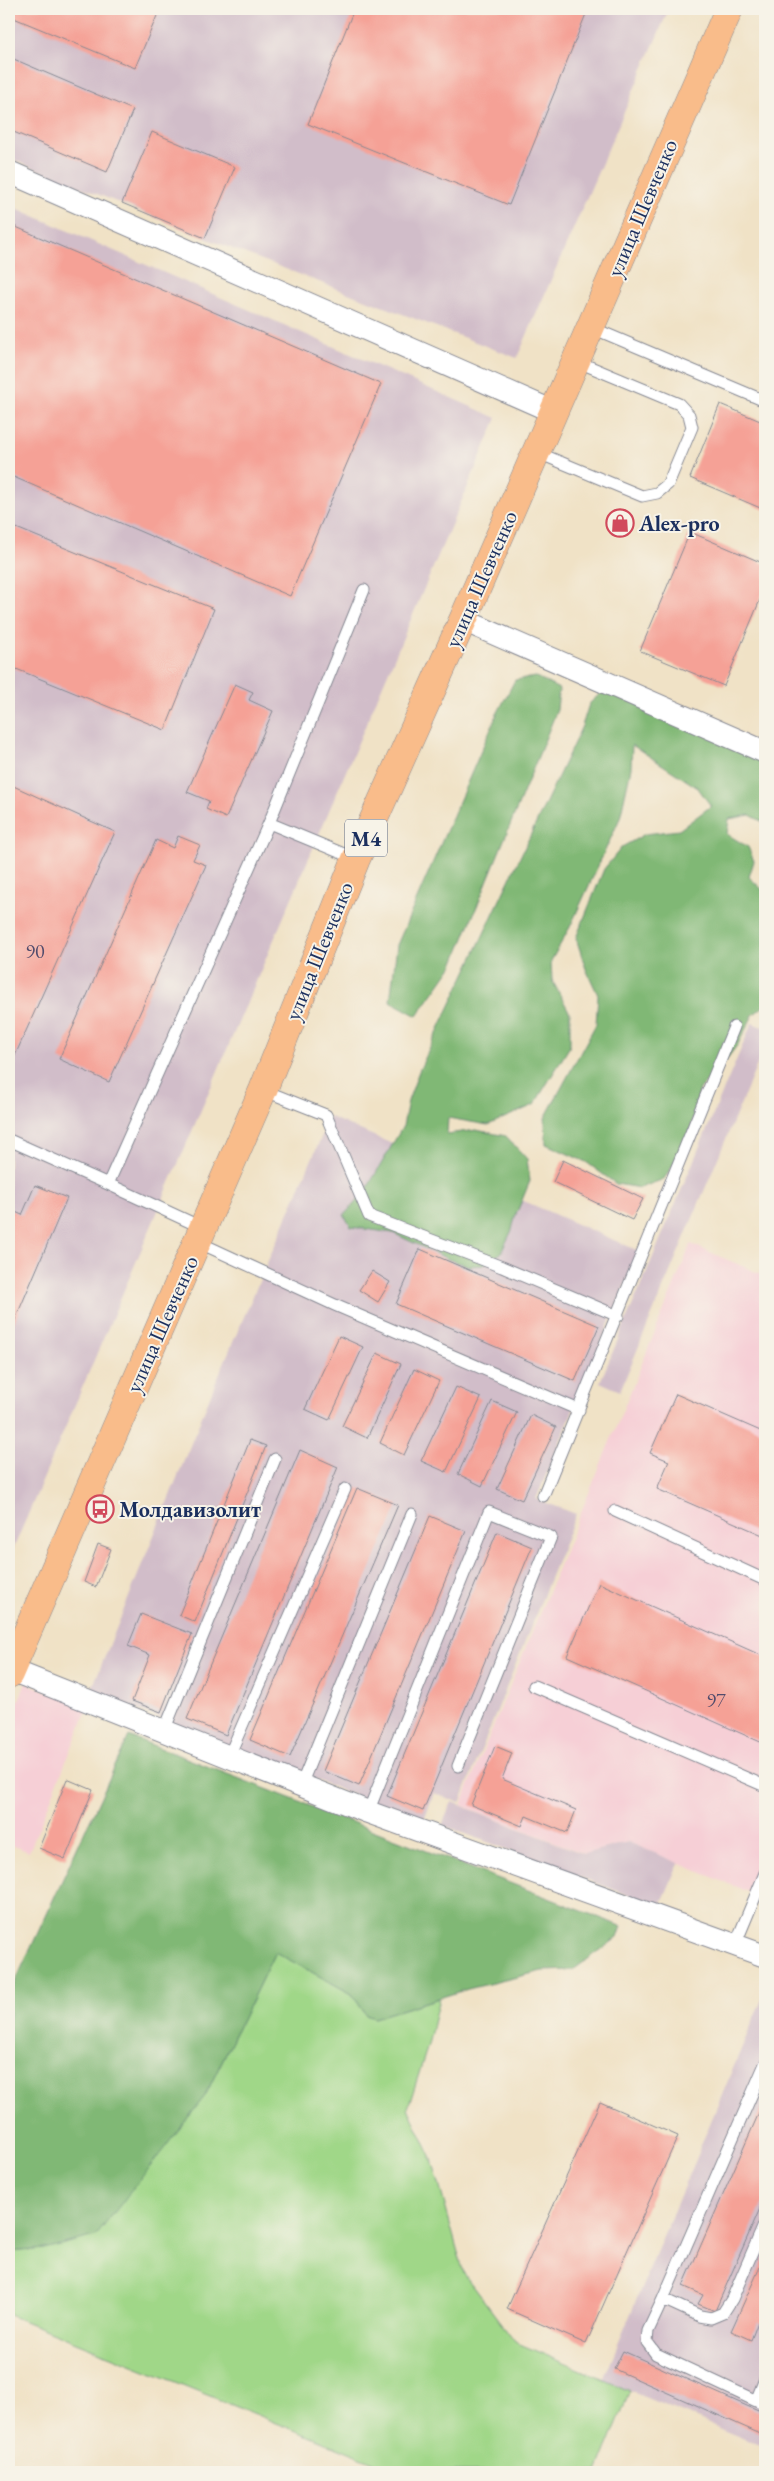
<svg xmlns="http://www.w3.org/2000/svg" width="774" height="2481" font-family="'EB Garamond',serif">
<rect width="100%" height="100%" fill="#f7f3e8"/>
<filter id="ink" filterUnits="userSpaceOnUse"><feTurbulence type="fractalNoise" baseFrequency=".02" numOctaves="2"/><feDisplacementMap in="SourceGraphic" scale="10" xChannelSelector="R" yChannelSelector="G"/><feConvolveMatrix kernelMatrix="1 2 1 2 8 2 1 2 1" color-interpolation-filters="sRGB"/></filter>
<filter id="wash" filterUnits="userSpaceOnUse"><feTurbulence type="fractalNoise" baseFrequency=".0096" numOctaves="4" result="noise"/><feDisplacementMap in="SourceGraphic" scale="20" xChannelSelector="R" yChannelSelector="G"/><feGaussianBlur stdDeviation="1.12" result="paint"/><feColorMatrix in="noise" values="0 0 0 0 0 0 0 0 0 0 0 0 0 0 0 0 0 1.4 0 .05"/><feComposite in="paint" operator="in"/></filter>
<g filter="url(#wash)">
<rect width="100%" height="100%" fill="#f0e2c6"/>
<!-- built -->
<path fill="#f6cfd6" d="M691 1244 765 1276V1899L628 1842 585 1854 461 1805Z
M26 1683 88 1708 29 1852 9 1844V1724Z"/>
<!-- industrial -->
<path fill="#d1bdc9" d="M9 9H669L517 358 205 238 9 158Z
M9 205 497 418 9 1559Z
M752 1023 765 1028V1046L620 1391 600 1382Z
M330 1117 639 1251 536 1499 576 1514 460 1803 434 1793 423 1822 91 1691 215 1384Z
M452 1802 584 1854 628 1842 679 1863 660 1907 442 1825Z
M765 1992V2447L603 2380Z"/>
<!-- green -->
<path fill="#a0d788" stroke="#5e8373" d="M275 1952 352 1994 366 2015 374 2018 439 1998 428 2045 408 2108 432 2159 464 2274 515 2342 630 2391 597 2472H398L9 2315V2252L44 2249 205 2096Z"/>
<!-- forest -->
<path fill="#80b874" stroke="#4e7469" d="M536 677 559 689 557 710 453 965 417 1016 390 1001 397 945 497 714 515 680Z
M601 693H614L765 758V823L750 815 729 819 727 834 748 847 754 861 749 877 765 892V1005L753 1015 738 1044 720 1068 700 1089 690 1132 677 1159 664 1179 640 1188 616 1184 586 1162 546 1144 545 1118 596 1024 598 995 586 969 576 938 604 869 622 847 645 834 679 830 711 806 698 788 632 745 631 768 620 818 570 927 551 961 552 980 570 1013V1046L534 1105 488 1125 448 1118 447 1134 476 1130 506 1136 527 1159 530 1181 515 1217 512 1230 501 1253 483 1265 469 1266 450 1260 393 1233 351 1227 344 1215 365 1192 403 1126 408 1101 419 1071 582 726 589 704Z
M129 1736 621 1926 617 1938 573 1970 542 1971 468 1989 374 2018 366 2015 352 1994 275 1952 205 2096 96 2236 44 2249 9 2252V1995Z"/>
<g id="blocks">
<!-- building -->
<path fill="#f5a196" d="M9 9H152L159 11 135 68 9 16Z
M354 9H588L509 205 308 124Z
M9 57 133 110 107 172 9 130Z
M152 132 235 167 205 238 122 203Z
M9 224 381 384 290 596 9 475Z
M720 404 765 423V510L690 478Z
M9 525 214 609 165 730 9 666Z
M690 532 765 564V588L724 686 640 651Z
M235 684 253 692 249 700 273 711 226 818 206 809 209 801 187 792Z
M9 784 115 832 9 1069Z
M178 836 200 845 193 860 206 865 109 1082 59 1059 156 840 173 848Z
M563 1160 643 1199 632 1220 553 1182Z
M35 1185 67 1198 9 1334V1209L22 1215Z
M420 1249 599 1326 575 1381 396 1304Z
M372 1271 390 1282 378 1302 359 1290Z
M339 1336 363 1347 329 1420 305 1409Z
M377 1353 401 1364 367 1438 342 1426Z
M414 1369 439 1381 404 1455 380 1443Z
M456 1387 481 1398 446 1472 421 1461Z
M676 1394 765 1433V1536L657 1489 669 1461 650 1453Z
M492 1401 517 1412 482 1486 458 1474Z
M531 1415 556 1427 522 1500 497 1489Z
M250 1440 266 1446 195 1622 179 1615Z
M300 1450 338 1467 226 1735 187 1719Z
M357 1488 398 1505 290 1757 250 1740Z
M430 1516 466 1531 359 1786 323 1771Z
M497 1532 532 1547 423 1811 387 1796Z
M98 1544 111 1549 96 1587 84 1582Z
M599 1583 765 1657V1744L567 1656Z
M141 1614 192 1634 161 1712 132 1701 150 1655 128 1646Z
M495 1746 512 1753 502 1779 576 1810 567 1833 526 1816 522 1826 471 1805Z
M67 1779 93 1790 65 1859 39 1848Z
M765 2099V2197L715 2311 698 2304 703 2295 683 2286Z
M600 2102 678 2136 586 2344 507 2309Z
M765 2256V2326L758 2322 751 2340 731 2331Z
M623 2351 765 2414V2436L614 2369Z"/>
</g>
</g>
<g filter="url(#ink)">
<use href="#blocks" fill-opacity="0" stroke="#868892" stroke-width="1"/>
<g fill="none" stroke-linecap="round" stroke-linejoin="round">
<!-- service casing -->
<g stroke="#868892" stroke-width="13">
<path id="service" d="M590 327 765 401
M536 452 642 496 657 493 668 484 692 427 689 415 679 404 576 361
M269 823 356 859
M263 1090 326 1115 369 1216 502 1267 618 1316
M9 1140 108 1184
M203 1228 108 1184 269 823 364 590
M198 1242 337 1306 579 1410
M543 1496 734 1027
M615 1511 765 1580
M534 1686 765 1786
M164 1731 275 1459
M229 1756 345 1489
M301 1785 412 1514
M368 1812 489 1512 551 1537 458 1766
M735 1945 765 1873
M765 2223 732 2299 723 2313 711 2318 700 2316 663 2299 648 2331 647 2342 656 2354 765 2405
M663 2299 765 2064
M756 2401 765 2379"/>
</g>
<!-- minor casing -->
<g stroke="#868892" stroke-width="24">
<path id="minor" d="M9 172 554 412
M463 620 765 752
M11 1670 368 1812 765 1956"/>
</g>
<!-- trunk casing -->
<g stroke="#868892" stroke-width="29">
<path id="trunk" d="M9 1674 263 1090 356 859 463 620 729 9"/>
</g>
<!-- service -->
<use href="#service" stroke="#fff" stroke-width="11"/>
<!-- minor -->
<use href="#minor" stroke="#fff" stroke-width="22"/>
<!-- trunk -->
<use href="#trunk" stroke="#f9bc8a" stroke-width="28"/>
</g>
</g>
<!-- icons -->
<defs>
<g id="shop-ring" transform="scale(1.4375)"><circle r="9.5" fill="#f7f3e8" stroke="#d1495b" stroke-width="1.5"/><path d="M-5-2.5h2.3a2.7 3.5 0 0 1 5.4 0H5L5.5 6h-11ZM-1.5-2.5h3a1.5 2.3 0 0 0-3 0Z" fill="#d1495b"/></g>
<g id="bus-ring" transform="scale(1.4375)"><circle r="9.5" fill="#f7f3e8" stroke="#d1495b" stroke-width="1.5"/><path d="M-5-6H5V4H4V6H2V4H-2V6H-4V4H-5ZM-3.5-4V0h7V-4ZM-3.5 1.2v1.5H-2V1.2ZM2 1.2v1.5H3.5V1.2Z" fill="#d1495b"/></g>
</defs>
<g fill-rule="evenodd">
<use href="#shop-ring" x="620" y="523"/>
<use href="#bus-ring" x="100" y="1509"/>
</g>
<g text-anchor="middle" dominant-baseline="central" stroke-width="4" stroke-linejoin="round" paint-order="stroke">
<!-- number labels -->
<g font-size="20" fill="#524c6c">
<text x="35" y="951">90</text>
<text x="716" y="1700">97</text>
</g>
<!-- shield labels -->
<rect fill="#f7f3e8" stroke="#5d6a87" stroke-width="1" x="345" y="819.5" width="42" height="37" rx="4"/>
<g font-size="21" font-weight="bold" fill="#1b2f5e">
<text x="366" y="838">M4</text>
</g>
<!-- street labels -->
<g font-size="22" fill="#1b2f5e" stroke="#f7f3e8">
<text transform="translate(642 208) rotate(-67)">улица Шевченко</text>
<text transform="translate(481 579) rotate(-66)">улица Шевченко</text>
<text transform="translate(319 951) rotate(-68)">улица Шевченко</text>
<text transform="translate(162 1324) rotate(-66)">улица Шевченко</text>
</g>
<!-- poi labels -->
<g font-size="22" font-weight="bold" fill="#1b2f5e" stroke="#f7f3e8" text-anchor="start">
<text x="639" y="523">Alex-pro</text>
<text x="119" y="1509">Молдавизолит</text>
</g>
</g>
<!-- margin -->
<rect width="774" height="2481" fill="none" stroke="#f7f3e8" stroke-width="30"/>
</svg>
